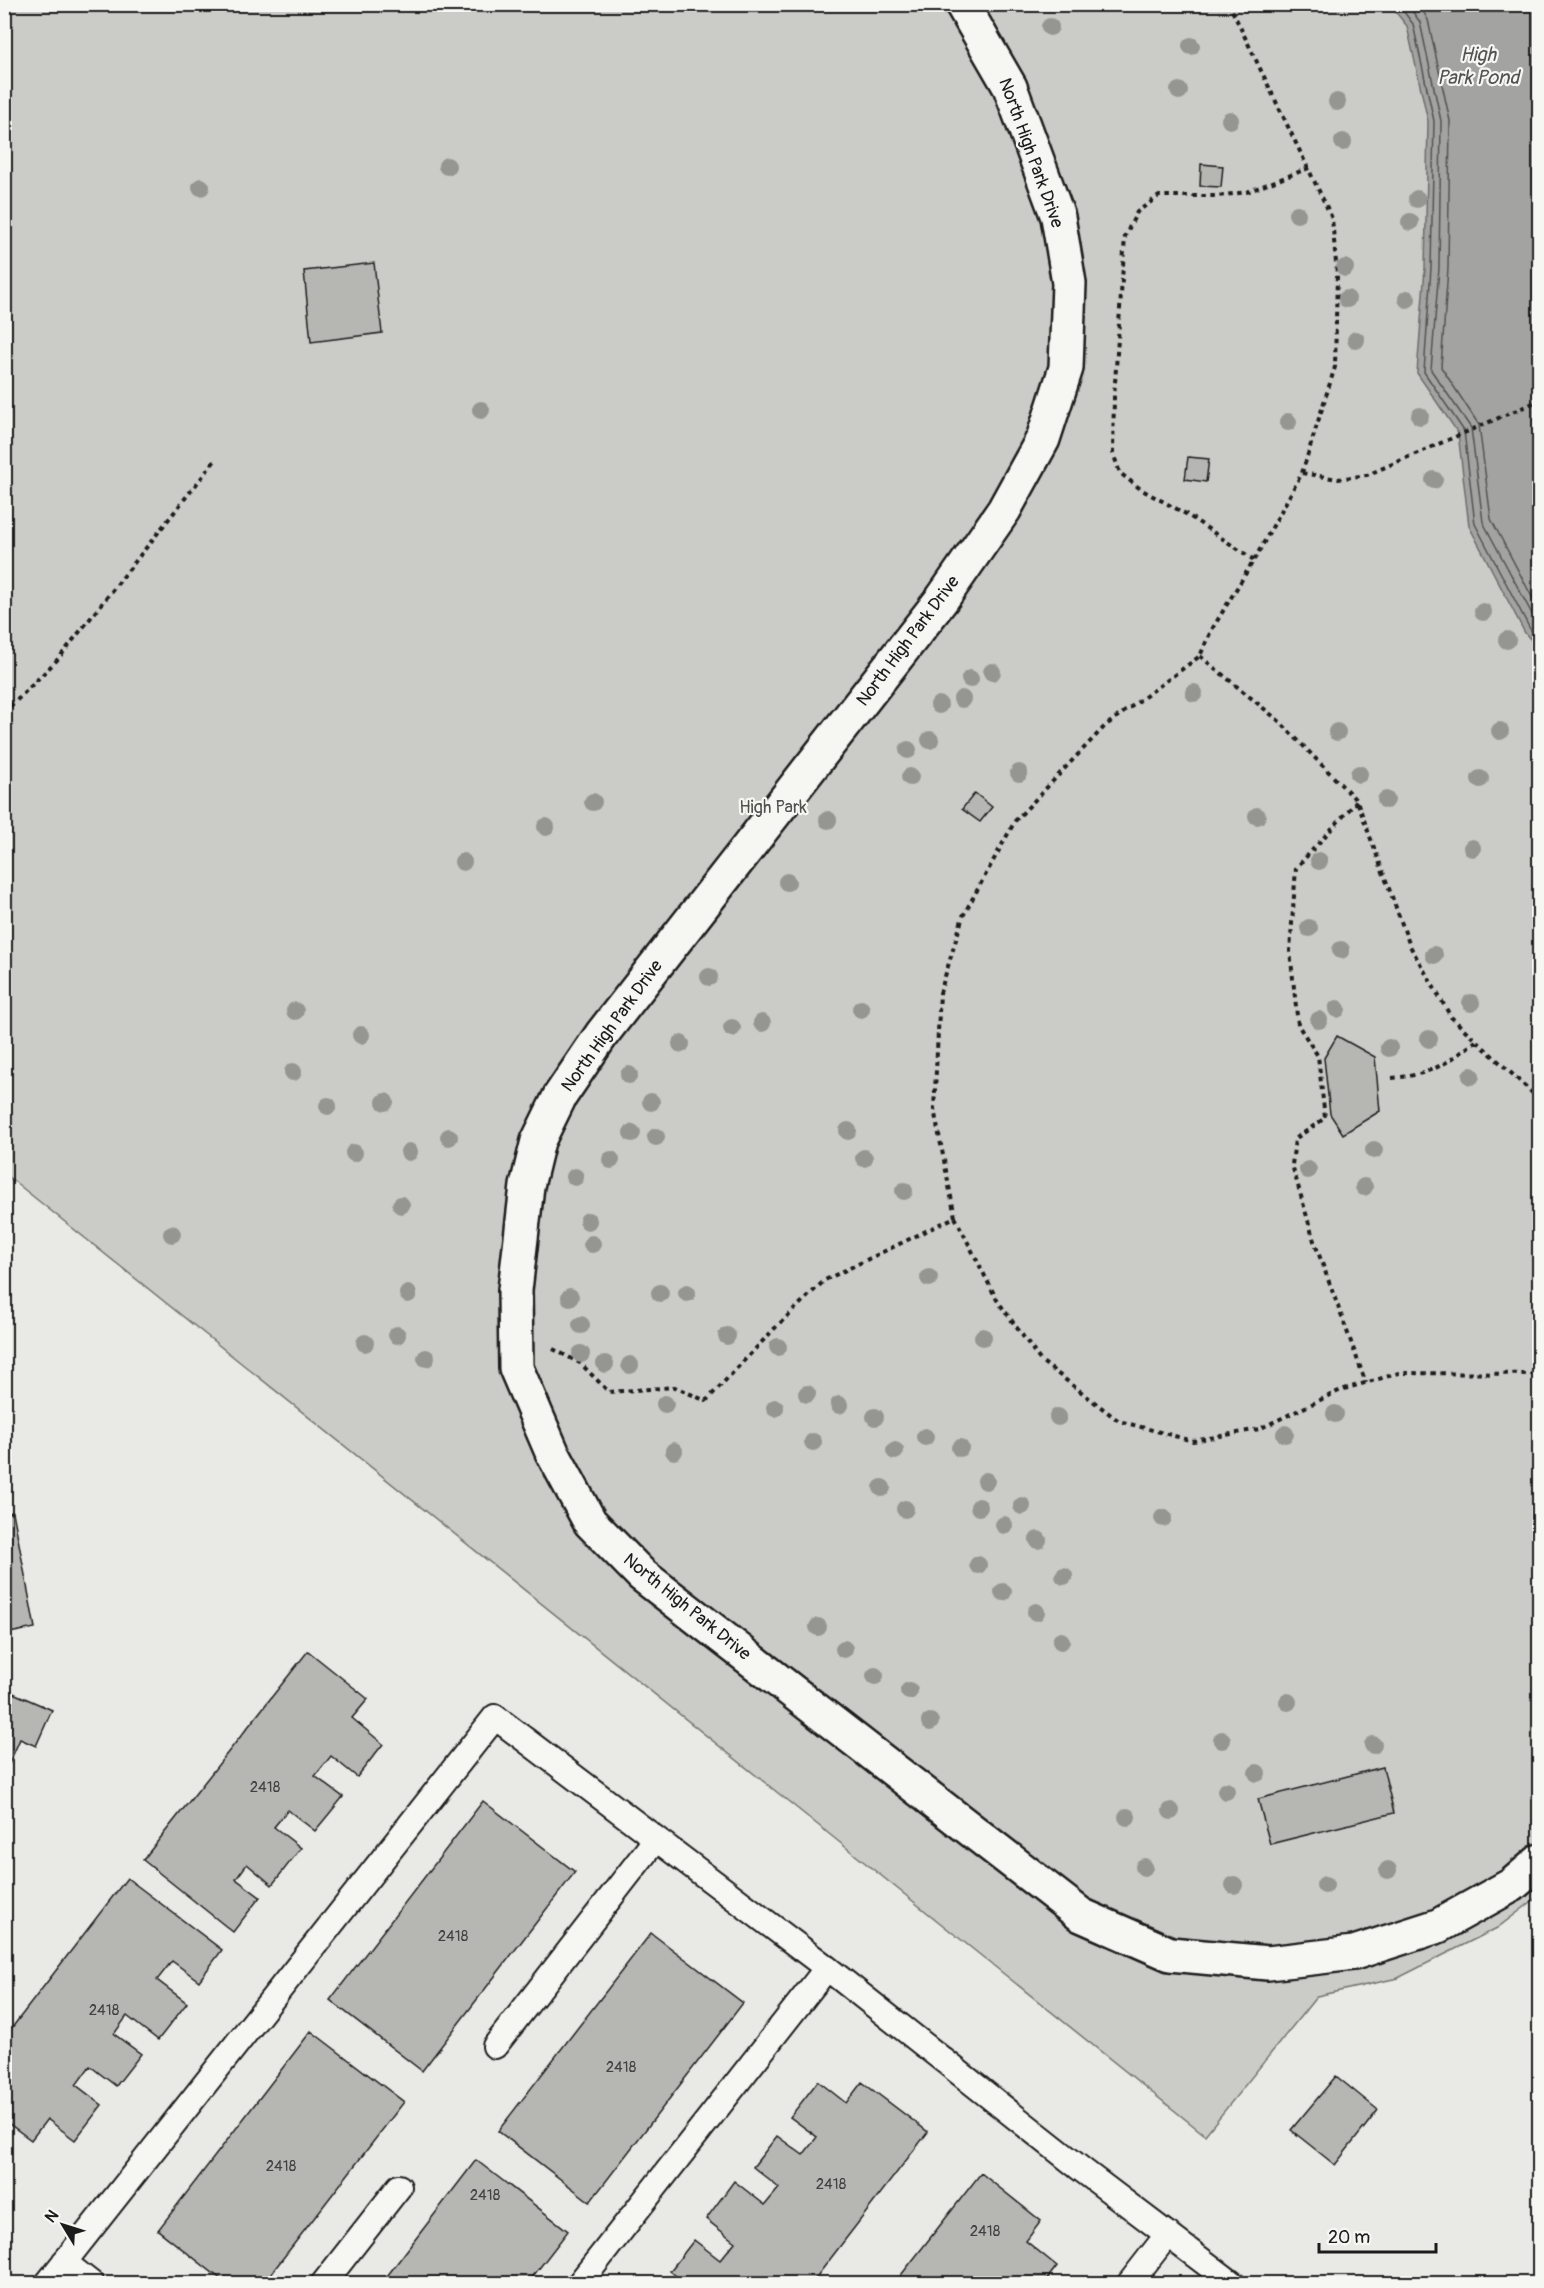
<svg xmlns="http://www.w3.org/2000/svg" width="1544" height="2288" font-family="Pangolin,sans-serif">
<rect width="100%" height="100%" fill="#e9e9e5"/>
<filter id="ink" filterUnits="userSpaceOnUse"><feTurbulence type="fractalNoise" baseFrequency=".0167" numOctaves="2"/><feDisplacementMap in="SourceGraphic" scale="12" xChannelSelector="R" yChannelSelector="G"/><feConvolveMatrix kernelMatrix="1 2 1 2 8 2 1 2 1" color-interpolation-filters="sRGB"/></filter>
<g filter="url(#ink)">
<!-- green -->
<path fill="#cbcbc7" stroke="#747472" stroke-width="1.5" d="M4 5H1539V1896L1497 1928 1398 1978 1317 1996 1205 2135 5 1174Z"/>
<!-- water -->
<path fill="#a3a3a1" stroke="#6d6d6c" stroke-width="1.5" d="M1390 5H1539L1540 323 1537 327 1540 348 1539 649 1525 633 1469 526 1458 433 1417 373 1425 268 1428 121 1407 26Z"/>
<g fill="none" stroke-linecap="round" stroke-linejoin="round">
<!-- shore -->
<path stroke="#525251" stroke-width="1.5" d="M1398 4 1413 24 1434 121 1431 268 1424 372 1464 431 1475 524 1530 629 1540 640
M1407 4 1420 22 1441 121 1439 268 1431 370 1471 428 1483 522 1540 629
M1419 4 1428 20 1450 121 1448 268 1441 367 1479 425 1491 519 1540 612"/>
</g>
<!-- building -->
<path fill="#b6b6b3" stroke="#1c1c1c" stroke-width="1.5" d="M1201 164 1223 166 1221 187 1200 186Z
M374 263 382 333 311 342 304 271Z
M1188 457 1209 459 1206 482 1185 479Z
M975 793 992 807 980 822 962 809Z
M1337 1036 1375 1057 1380 1111 1343 1134 1330 1114 1324 1058Z
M13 1512 35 1628 4 1634V1514Z
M308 1651 368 1699 352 1718 383 1744 357 1777 331 1756 315 1776 343 1797 315 1831 288 1810 274 1827 301 1848 272 1885 247 1864 236 1879 260 1897 233 1932 143 1860Z
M4 1689 52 1710 36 1746 20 1739 4 1775Z
M1383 1767 1394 1813 1270 1844 1258 1799Z
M483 1801 575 1872 422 2071 330 2000Z
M127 1878 222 1950 199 1981 172 1961 157 1980 187 2003 158 2040 127 2016 114 2034 141 2054 116 2086 90 2066 76 2085 102 2105 75 2140 47 2119 31 2140 4 2120V2038Z
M651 1933 743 2003 590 2202 498 2131Z
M311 2031 404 2102 263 2284H227L158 2230Z
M1336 2076 1378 2110 1335 2165 1291 2130Z
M818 2081 846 2103 862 2082 928 2132 811 2284H686L670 2271 694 2240 720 2260 735 2242 706 2219 734 2181 765 2205 779 2188 753 2167 777 2136 803 2155 817 2137 790 2117Z
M476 2160 568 2231 527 2284H381Z
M981 2173 1041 2221 1026 2241 1057 2266 1047 2279 1043 2284H1011L1004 2278 1000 2284H894Z"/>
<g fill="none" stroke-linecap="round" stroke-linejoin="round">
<!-- lane casing -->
<g stroke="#1c1c1c" stroke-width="28">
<path id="lane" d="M495 2046 656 1839
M64 2262 92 2284
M47 2284 495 1717 827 1968 1081 2169 1233 2284
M323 2284 399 2187
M579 2284 827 1968
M1129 2284 1168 2234"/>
</g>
<!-- street casing -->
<g stroke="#1c1c1c" stroke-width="38">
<path id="street" d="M962 4 1010 87 1058 217 1069 283 1066 368 1043 439 1004 510 942 599 602 1034 560 1096 538 1141 527 1186 515 1290 516 1368 552 1452 590 1522 642 1575 1081 1915 1170 1954 1268 1963 1354 1953 1438 1926 1512 1885 1540 1861"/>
</g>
<!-- path -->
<path stroke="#1c1c1c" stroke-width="4" stroke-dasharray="4.5 4.5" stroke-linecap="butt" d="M1302 473 1338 479 1367 475 1540 400
M1254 560 1186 514 1142 490 1120 473 1113 453 1114 397 1125 236 1137 212 1159 196H1218L1247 192 1309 168
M1200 656 1279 721 1357 801 1410 946 1451 1017 1540 1100
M4 713 59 658 217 458
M1357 801 1296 868 1290 951 1298 1025 1318 1056 1325 1118 1295 1139 1292 1165 1314 1241 1366 1383
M1392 1078C1431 1075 1446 1064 1476 1041
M955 1217 997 1300 1040 1360 1119 1421 1193 1441 1259 1429 1341 1390 1399 1373 1540 1374
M553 1349 580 1363 609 1392 675 1387 706 1401 774 1329 825 1280 955 1217 934 1109 940 993 963 916 1015 821 1105 726 1200 656 1211 631 1258 553 1302 473 1335 367 1337 274 1332 218 1229 4"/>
<!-- lane -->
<use href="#lane" stroke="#f6f6f2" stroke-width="24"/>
<!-- street -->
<use href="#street" stroke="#f6f6f2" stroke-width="33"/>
</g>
<!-- trees -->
<g fill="#959592">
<circle cx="1050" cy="27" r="9"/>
<circle cx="1191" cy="46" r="9"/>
<circle cx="1179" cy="91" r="9"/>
<circle cx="1337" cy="102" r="9"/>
<circle cx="1230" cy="120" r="9"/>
<circle cx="1343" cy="142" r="9"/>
<circle cx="447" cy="166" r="9"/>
<circle cx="201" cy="187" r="9"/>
<circle cx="1417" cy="199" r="9"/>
<circle cx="1297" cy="214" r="9"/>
<circle cx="1410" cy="222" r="9"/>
<circle cx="1345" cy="268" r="9"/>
<circle cx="1347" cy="299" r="9"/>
<circle cx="1407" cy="299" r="9"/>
<circle cx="1356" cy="340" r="9"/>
<circle cx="481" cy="410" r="9"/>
<circle cx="1420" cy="416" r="9"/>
<circle cx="1288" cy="422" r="9"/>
<circle cx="1434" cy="480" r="9"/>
<circle cx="1483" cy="612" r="9"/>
<circle cx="1507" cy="640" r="9"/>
<circle cx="992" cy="672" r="9"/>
<circle cx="970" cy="679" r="9"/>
<circle cx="1194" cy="693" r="9"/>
<circle cx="962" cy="699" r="9"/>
<circle cx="939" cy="705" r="9"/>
<circle cx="1500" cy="731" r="9"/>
<circle cx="1337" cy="732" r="9"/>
<circle cx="930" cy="740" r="9"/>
<circle cx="908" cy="750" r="9"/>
<circle cx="1019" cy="773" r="9"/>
<circle cx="1359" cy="774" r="9"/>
<circle cx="910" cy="777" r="9"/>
<circle cx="1480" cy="779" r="9"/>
<circle cx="1386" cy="800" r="9"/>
<circle cx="593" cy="802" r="9"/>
<circle cx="1257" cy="816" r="9"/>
<circle cx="828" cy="820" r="9"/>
<circle cx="546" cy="827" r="9"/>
<circle cx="1472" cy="848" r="9"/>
<circle cx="1319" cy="861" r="9"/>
<circle cx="463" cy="862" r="9"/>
<circle cx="787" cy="882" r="9"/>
<circle cx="1309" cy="928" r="9"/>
<circle cx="1341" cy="950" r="9"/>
<circle cx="1434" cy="955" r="9"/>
<circle cx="709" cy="977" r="9"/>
<circle cx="1471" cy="1003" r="9"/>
<circle cx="861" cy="1009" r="9"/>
<circle cx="1337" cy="1009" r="9"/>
<circle cx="295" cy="1011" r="9"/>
<circle cx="1319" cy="1020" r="9"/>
<circle cx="762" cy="1023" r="9"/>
<circle cx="732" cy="1028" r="9"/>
<circle cx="361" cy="1035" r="9"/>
<circle cx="1429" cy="1039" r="9"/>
<circle cx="681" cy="1044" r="9"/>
<circle cx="1389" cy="1048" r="9"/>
<circle cx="293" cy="1072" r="9"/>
<circle cx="629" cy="1075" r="9"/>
<circle cx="1471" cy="1076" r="9"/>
<circle cx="385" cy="1102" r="9"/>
<circle cx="651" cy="1102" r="9"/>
<circle cx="328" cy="1106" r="9"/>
<circle cx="848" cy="1131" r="9"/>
<circle cx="632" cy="1133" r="9"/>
<circle cx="449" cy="1137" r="9"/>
<circle cx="656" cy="1137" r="9"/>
<circle cx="1374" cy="1150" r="9"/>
<circle cx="409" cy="1152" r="9"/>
<circle cx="354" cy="1153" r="9"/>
<circle cx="864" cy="1158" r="9"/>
<circle cx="611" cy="1160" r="9"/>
<circle cx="1308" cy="1170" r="9"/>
<circle cx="575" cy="1177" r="9"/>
<circle cx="1364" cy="1187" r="9"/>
<circle cx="904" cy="1191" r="9"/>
<circle cx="401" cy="1205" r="9"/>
<circle cx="588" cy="1221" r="9"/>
<circle cx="172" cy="1234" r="9"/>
<circle cx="592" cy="1244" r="9"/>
<circle cx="929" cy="1278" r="9"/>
<circle cx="660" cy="1293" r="9"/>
<circle cx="687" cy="1293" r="9"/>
<circle cx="408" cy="1294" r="9"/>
<circle cx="570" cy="1297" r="9"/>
<circle cx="581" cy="1325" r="9"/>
<circle cx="397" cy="1335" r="9"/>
<circle cx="727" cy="1336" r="9"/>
<circle cx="983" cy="1337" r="9"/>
<circle cx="365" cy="1343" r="9"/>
<circle cx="778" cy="1347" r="9"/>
<circle cx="581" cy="1354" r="9"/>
<circle cx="426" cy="1358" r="9"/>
<circle cx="605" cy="1364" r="9"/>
<circle cx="630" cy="1365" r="9"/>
<circle cx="807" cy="1394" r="9"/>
<circle cx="665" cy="1404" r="9"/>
<circle cx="839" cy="1405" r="9"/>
<circle cx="775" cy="1408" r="9"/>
<circle cx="1335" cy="1414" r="9"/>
<circle cx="875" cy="1417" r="9"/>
<circle cx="1058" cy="1417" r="9"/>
<circle cx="1285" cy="1434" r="9"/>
<circle cx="925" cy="1437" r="9"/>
<circle cx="813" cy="1442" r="9"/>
<circle cx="960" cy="1448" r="9"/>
<circle cx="674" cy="1451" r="9"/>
<circle cx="895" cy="1451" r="9"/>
<circle cx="986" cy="1481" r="9"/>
<circle cx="882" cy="1488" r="9"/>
<circle cx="1022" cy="1506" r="9"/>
<circle cx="979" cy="1507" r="9"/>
<circle cx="905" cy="1509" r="9"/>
<circle cx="1163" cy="1518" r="9"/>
<circle cx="1004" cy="1525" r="9"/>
<circle cx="1038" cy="1540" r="9"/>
<circle cx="978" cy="1565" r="9"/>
<circle cx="1064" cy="1576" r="9"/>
<circle cx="1003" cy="1592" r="9"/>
<circle cx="1036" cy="1612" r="9"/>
<circle cx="818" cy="1627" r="9"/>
<circle cx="1061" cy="1641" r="9"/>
<circle cx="844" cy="1649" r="9"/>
<circle cx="875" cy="1676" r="9"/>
<circle cx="909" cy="1691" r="9"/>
<circle cx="1288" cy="1702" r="9"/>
<circle cx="930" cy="1722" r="9"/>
<circle cx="1222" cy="1740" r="9"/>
<circle cx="1373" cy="1745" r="9"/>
<circle cx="1257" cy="1773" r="9"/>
<circle cx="1226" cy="1791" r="9"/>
<circle cx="1171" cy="1811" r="9"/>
<circle cx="1127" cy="1817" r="9"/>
<circle cx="1144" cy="1867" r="9"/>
<circle cx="1388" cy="1870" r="9"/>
<circle cx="1234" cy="1885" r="9"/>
<circle cx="1325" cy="1885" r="9"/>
</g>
</g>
<g text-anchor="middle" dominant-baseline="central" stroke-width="4.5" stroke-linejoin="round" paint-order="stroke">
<!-- number labels -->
<g font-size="15" fill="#424242">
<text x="265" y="1787">2418</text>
<text x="453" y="1936">2418</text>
<text x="104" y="2010">2418</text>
<text x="621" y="2067">2418</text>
<text x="281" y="2166">2418</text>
<text x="831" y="2184">2418</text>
<text x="485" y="2195">2418</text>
<text x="985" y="2231">2418</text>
</g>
<!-- street labels -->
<g font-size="18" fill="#1c1c1c" stroke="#f6f6f2">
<text transform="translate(1031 153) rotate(70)">North High Park Drive</text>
<text transform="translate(908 641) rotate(-53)">North High Park Drive</text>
<text transform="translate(612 1026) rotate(-54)">North High Park Drive</text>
<text transform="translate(687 1607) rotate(39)">North High Park Drive</text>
</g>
<!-- park labels -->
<g font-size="18" fill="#51514f" stroke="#f6f6f2">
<text x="773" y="807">High Park</text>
</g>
<!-- water labels -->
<g font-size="20" font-style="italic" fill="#525251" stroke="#f6f6f2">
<text x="1478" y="54">High<tspan x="1478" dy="23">Park Pond</tspan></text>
</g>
</g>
<!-- margin -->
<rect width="1544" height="2288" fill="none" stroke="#f6f6f2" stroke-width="24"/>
<rect x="12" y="12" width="1520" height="2264" fill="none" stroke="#1c1c1c" stroke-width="2" filter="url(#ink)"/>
<!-- north arrow -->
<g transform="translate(63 2225) rotate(308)" stroke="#f6f6f2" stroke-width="4.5" paint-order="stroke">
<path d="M0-4.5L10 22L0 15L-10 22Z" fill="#1c1c1c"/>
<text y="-9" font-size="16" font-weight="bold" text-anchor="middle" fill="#1c1c1c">N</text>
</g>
<!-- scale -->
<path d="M1319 2243v9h117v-9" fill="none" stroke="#1c1c1c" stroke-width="3"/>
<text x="1328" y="2243" font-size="18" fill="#1c1c1c" stroke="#f6f6f2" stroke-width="4.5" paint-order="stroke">20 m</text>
</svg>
